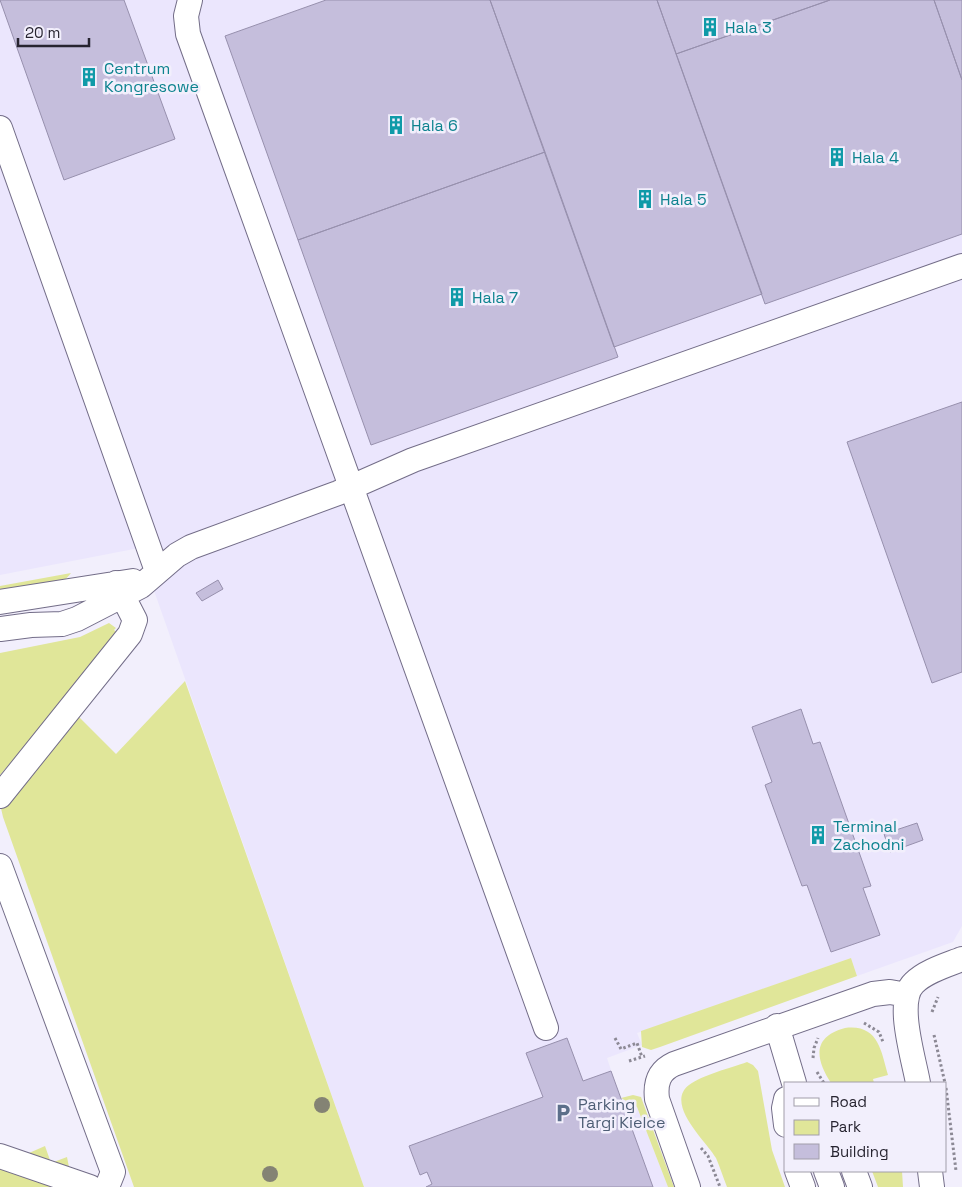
<svg xmlns="http://www.w3.org/2000/svg" width="962" height="1187" font-family="'Space Grotesk',sans-serif">
<rect width="100%" height="100%" fill="#f2effc"/>
<!-- built -->
<path fill="#ebe6fd" d="M0 0H962V926L953 942 857 976 851 958 637 1033 642 1045 607 1058 620 1097 637 1107 668 1187H364L139 548 0 575Z"/>
<!-- green -->
<path fill="#e0e699" d="M71 573C56 594 23 589 0 589V586Z
M109 623 116 628 114 630 120 635 0 775V653L80 637Z
M185 681 364 1187H134L3 817 0 804 40 757 61 740 79 717 116 754Z
M851 958 857 976 660 1047 651 1050 642 1047 641 1031Z
M845 1028C878 1024 881 1050 888 1075L873 1079 874 1083H831C816 1060 811 1037 845 1028Z
M747 1062 753 1065 758 1071 772 1150 785 1187H727C723 1177 720 1167 716 1158 707 1142 664 1104 689 1085 702 1075 731 1068 747 1062Z
M633 1095 641 1097 674 1187H668L637 1107 621 1098Z
M45 1146 51 1163 67 1157 69 1167 63 1169 32 1157 29 1153Z
M0 1165 62 1187H0Z
M872 1171H902L903 1187H878Z"/>
<!-- building -->
<path fill="#c5bedc" stroke="#9790ad" d="M0 0H124L175 139 64 180Z
M326 0H490L545 152 298 240 225 36Z
M490 0H657L762 294 614 347Z
M657 0H830L676 54Z
M830 0H934L962 80V234L765 304 676 54Z
M934 0H962V80Z
M545 152 618 357 371 445 298 240Z
M962 402V672L932 683 847 442Z
M218 580 223 589 202 601 196 593Z
M801 709 813 744 820 742 871 886 863 888 880 935 831 952 807 885 802 886 765 785 772 782 752 727Z
M917 823 923 840 890 852 884 834Z
M567 1038 583 1081 611 1071 653 1187H426L432 1184 427 1172 420 1175 409 1146 543 1097 526 1053Z"/>
<g fill="none" stroke-linecap="round" stroke-linejoin="round">
<!-- minor casing -->
<g stroke="#736d88" stroke-width="26">
<path id="minor" d="M190 0 186 16 188 34 546 1028
M0 128 157 571
M0 602 133 581
M0 629 31 625 62 624 77 619 141 586 177 555 191 547 338 493 413 460 962 266
M0 796 130 634 135 620 116 583
M0 866 113 1172 107 1187
M777 1026 794 1083
M918 1083C914 1059 895 1001 914 983 926 971 947 965 962 959
M786 1099 784 1108 786 1125
M0 1156 90 1187
M797 1171 803 1187
M826 1171 832 1187
M854 1171 860 1187
M930 1171 932 1187
M688 1187 657 1099C655 1082 659 1071 674 1064L873 994 890 992 907 995"/>
</g>
<!-- path -->
<path stroke="#8c8995" stroke-width="3" stroke-dasharray="2.5 2.5" stroke-linecap="butt" d="M932 1012 938 997
M864 1023 879 1032 883 1042
M934 1035 945 1083
M615 1038 621 1049 637 1043 642 1057
M813 1058 814 1048 818 1038
M629 1061 645 1056
M817 1072 824 1083
M946 1088 956 1171
M701 1148 708 1156 720 1187"/>
<!-- minor -->
<use href="#minor" stroke="#fff" stroke-width="24"/>
</g>
<!-- trees -->
<g fill="#848374">
<circle cx="322" cy="1105" r="8"/>
<circle cx="270" cy="1174" r="8"/>
</g>
<!-- icons -->
<defs>
<g id="building-bare" transform="scale(1.5)"><path d="M-4-6H4V6H1V3H-1V6H-4ZM-2.5-4.3h1.7v1.8h-1.7ZM.8-4.3h1.7v1.8H.8ZM-2.5-1h1.7V.8h-1.7ZM.8-1h1.7V.8H.8Z" fill="#0f9aa8" stroke="#f2effc" stroke-width="2.5" paint-order="stroke"/></g>
<g id="parking-bare" transform="scale(1.5)"><path d="M-3.5-5.5H1a3.5 3.5 0 0 1 0 7H-1V5.5H-3.5ZM-1-3.4V-.6H.8a1.4 1.4 0 0 0 0-2.8Z" fill="#5c6f8a" stroke="#f2effc" stroke-width="2.5" paint-order="stroke"/></g>
</defs>
<g fill-rule="evenodd">
<use href="#building-bare" x="710" y="27"/>
<use href="#building-bare" x="89" y="77"/>
<use href="#building-bare" x="396" y="125"/>
<use href="#building-bare" x="837" y="157"/>
<use href="#building-bare" x="645" y="199"/>
<use href="#building-bare" x="457" y="297"/>
<use href="#building-bare" x="818" y="835"/>
<use href="#parking-bare" x="563" y="1113"/>
</g>
<g text-anchor="middle" dominant-baseline="central" stroke-width="5" stroke-linejoin="round" paint-order="stroke">
<!-- culture labels -->
<g font-size="16" fill="#0d838f" stroke="#f2effc" text-anchor="start">
<text x="725" y="27">Hala 3</text>
<text x="104" y="68">Centrum<tspan x="104" dy="18">Kongresowe</tspan></text>
<text x="411" y="125">Hala 6</text>
<text x="852" y="157">Hala 4</text>
<text x="660" y="199">Hala 5</text>
<text x="472" y="297">Hala 7</text>
<text x="833" y="826">Terminal<tspan x="833" dy="18">Zachodni</tspan></text>
</g>
<!-- service labels -->
<g font-size="16" fill="#4e5e75" stroke="#f2effc" text-anchor="start">
<text x="578" y="1104">Parking<tspan x="578" dy="18">Targi Kielce</tspan></text>
</g>
</g>
<!-- legend -->
<rect x="784" y="1082" width="162" height="90" fill="#f2effc" stroke="#a19eaa"/>
<rect x="794" y="1098" width="25" height="8" fill="#ffffff" stroke="#a19eaa"/>
<text x="830" y="1107" font-size="15" fill="#272430">Road</text>
<rect x="794" y="1120" width="25" height="15" fill="#e0e699" stroke="#a19eaa"/>
<text x="830" y="1132" font-size="15" fill="#272430">Park</text>
<rect x="794" y="1144" width="25" height="15" fill="#c5bedc" stroke="#a19eaa"/>
<text x="830" y="1157" font-size="15" fill="#272430">Building</text>
<!-- scale -->
<path d="M18 38v8h71v-8" fill="none" stroke="#272430" stroke-width="2.5"/>
<text x="25" y="38" font-size="15" fill="#272430" stroke="#f2effc" stroke-width="4" paint-order="stroke">20 m</text>
</svg>
